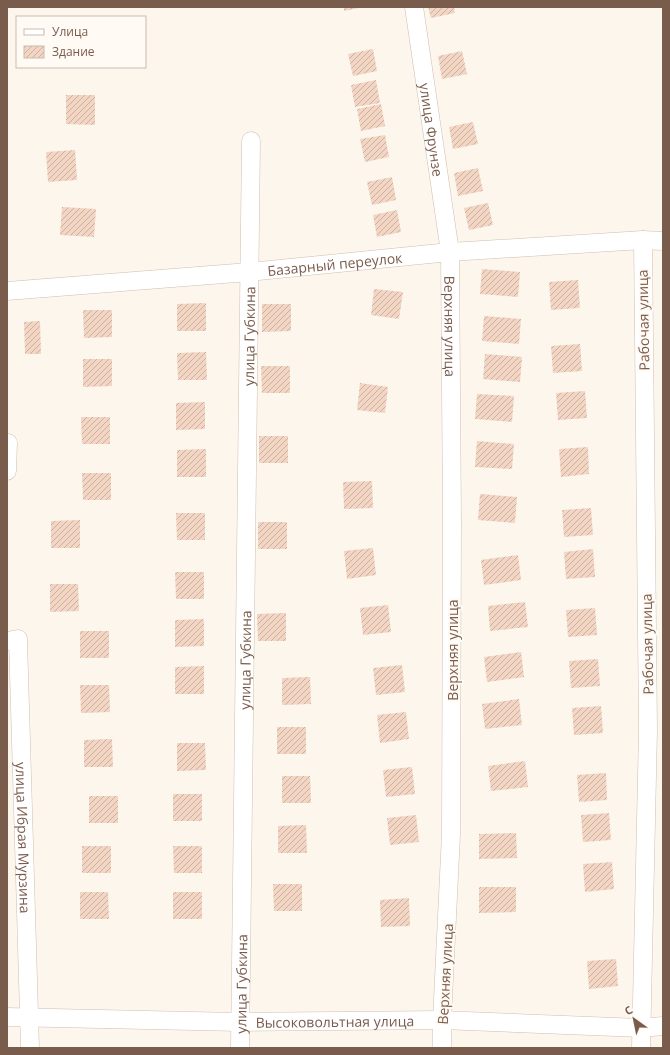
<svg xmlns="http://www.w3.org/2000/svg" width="670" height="1055" font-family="'Open Sans',sans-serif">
<defs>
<pattern id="building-hatch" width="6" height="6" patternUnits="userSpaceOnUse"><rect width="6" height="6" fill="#f3d5c3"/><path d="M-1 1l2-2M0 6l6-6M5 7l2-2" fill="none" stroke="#cab0a1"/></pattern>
</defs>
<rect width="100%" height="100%" fill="#fdf6ec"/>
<!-- building -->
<path fill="url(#building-hatch)" d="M344 7H359V8L344 11Z
M428 7H454L455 13 431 18Z
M373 49 377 71 353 76 348 54Z
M462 51 467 74 442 79 438 56Z
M376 80 380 103 355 107 351 85Z
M66 95H95V125L66 124Z
M381 104 385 126 361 131 357 109Z
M473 122 478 144 453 149 449 127Z
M385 135 389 157 365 162 360 139Z
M75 150 77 180 48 182 46 152Z
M478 168 483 191 458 196 454 173Z
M392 177 396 200 372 205 367 182Z
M488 203 493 225 469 230 464 208Z
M62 207 96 209 94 237 60 235Z
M397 210 401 232 377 237 373 215Z
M482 269 520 272 518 297 480 294Z
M578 280 580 308 551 310 549 282Z
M374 289 403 292 399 319 371 315Z
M206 303V331H177V304Z
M262 304H291V331L262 332Z
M83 310H112V337L84 338Z
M484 316 521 319 519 344 482 341Z
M40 321 41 354H25L24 322Z
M580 344 582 371 553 373 551 346Z
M206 352 207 380H178L177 353Z
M485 354 522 357 520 382 483 379Z
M83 359H112V386L83 387Z
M261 366H290V393H262Z
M360 383 388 387 385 413 357 410Z
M585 391 587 418 558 420 556 393Z
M477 394 514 396 512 422 475 419Z
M205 402V429L176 430V403Z
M81 417H110V444H82Z
M259 436H288V463H259Z
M477 441 514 444 512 469 475 467Z
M588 447 589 474 561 477 559 449Z
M206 449V477H177V450Z
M82 473H111V500H83Z
M372 481 373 508 344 509 343 482Z
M480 494 517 497 515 523 478 520Z
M591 508 593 535 564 537 562 510Z
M176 513H205V540H177Z
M80 520V548H51V521Z
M258 522H287V549H258Z
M373 548 376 575 347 579 344 551Z
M593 549 595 577 566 579 564 552Z
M518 555 521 580 484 585 481 560Z
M175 572H204V599H176Z
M50 584H78L79 611 50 612Z
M525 602 528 627 490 631 488 606Z
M388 605 391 632 363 635 360 608Z
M595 608 597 635 568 637 566 610Z
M286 613V641H258L257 614Z
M204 619V646L175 647V620Z
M80 631H109V658H80Z
M521 652 524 677 487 682 484 657Z
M598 659 600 686 571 688 569 661Z
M402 665 405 692 376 695 373 668Z
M204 666V694H175V667Z
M310 677 311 704 282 705V678Z
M80 685H109L110 712 81 713Z
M519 699 522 725 485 729 482 704Z
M601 706 603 733 574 735 572 708Z
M406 712 409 739 380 743 377 715Z
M277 727H306V754H277Z
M112 739 113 767H84V740Z
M177 743H205L206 770 177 771Z
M525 761 528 787 491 791 488 766Z
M412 767 415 794 386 797 383 770Z
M606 773 607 800 579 802 577 775Z
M282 776H310L311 803H282Z
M173 794H202V821H173Z
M89 796H118V823H89Z
M609 813 611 840 583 842 581 815Z
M416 815 419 842 390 845 387 818Z
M306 825 307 853H278V826Z
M516 833 517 858 479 859V834Z
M82 846H111V873H82Z
M173 846H202V873H174Z
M612 862 614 889 585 892 583 864Z
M273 884H302V911H274Z
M479 887H516V912L479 913Z
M80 892H108L109 919H80Z
M173 892H202V919H173Z
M409 898 410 926 381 927 380 900Z
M616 959 618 986 589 989 587 961Z"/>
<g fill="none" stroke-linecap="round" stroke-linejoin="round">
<!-- minor casing -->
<g stroke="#d1beb0" stroke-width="19">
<g id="minor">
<path id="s1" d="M414 7 450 252 452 522 451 834 442 1020V1048"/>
<path id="s2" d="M7 291 249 272 450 252 643 240 663 241"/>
<path d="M7 471 8 443"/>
<path id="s3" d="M7 641 18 639 30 1048"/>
<path id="s4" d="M7 1017 240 1022 442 1020 641 1028 663 1026"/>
<path id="s5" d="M240 1048 251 141"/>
<path d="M641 1048 648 730 643 240"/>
</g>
</g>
<!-- minor -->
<use href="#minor" stroke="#fff" stroke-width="18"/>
</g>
<g text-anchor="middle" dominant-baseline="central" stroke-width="4" stroke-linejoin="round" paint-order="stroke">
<!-- street labels -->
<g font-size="14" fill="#7a5c4d" stroke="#fffaf3">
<text stroke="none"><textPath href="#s1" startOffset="124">улица Фрунзе</textPath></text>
<text stroke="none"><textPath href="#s2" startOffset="329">Базарный переулок</textPath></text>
<text transform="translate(643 320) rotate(-91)">Рабочая улица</text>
<text stroke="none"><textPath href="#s1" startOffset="322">Верхняя улица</textPath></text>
<text stroke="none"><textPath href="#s5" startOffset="712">улица Губкина</textPath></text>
<text transform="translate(647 644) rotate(-91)">Рабочая улица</text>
<text transform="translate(452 650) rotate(-90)">Верхняя улица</text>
<text stroke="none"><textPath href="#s5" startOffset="388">улица Губкина</textPath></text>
<text stroke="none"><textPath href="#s3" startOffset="210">улица Ибрая Мурзина</textPath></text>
<text transform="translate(445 974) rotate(-87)">Верхняя улица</text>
<text stroke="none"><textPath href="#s5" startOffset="64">улица Губкина</textPath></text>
<text stroke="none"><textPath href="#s4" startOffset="328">Высоковольтная улица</textPath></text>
</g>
</g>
<!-- border -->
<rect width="670" height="1055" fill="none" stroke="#7a5c4d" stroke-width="16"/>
<!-- legend -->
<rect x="16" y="16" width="130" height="52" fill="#fffaf3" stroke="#cabbb1"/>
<rect x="24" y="29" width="20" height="6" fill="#ffffff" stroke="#cabbb1"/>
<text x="52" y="36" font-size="12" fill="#7a5c4d">Улица</text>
<rect x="24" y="46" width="20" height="12" fill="url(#building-hatch)" stroke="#cabbb1"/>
<text x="52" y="56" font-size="12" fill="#7a5c4d">Здание</text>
<!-- north arrow -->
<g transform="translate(634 1019) rotate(327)" stroke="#fffaf3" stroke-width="3" paint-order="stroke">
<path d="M0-3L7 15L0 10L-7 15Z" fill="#7a5c4d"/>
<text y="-6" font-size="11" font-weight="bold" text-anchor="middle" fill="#7a5c4d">С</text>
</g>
</svg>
